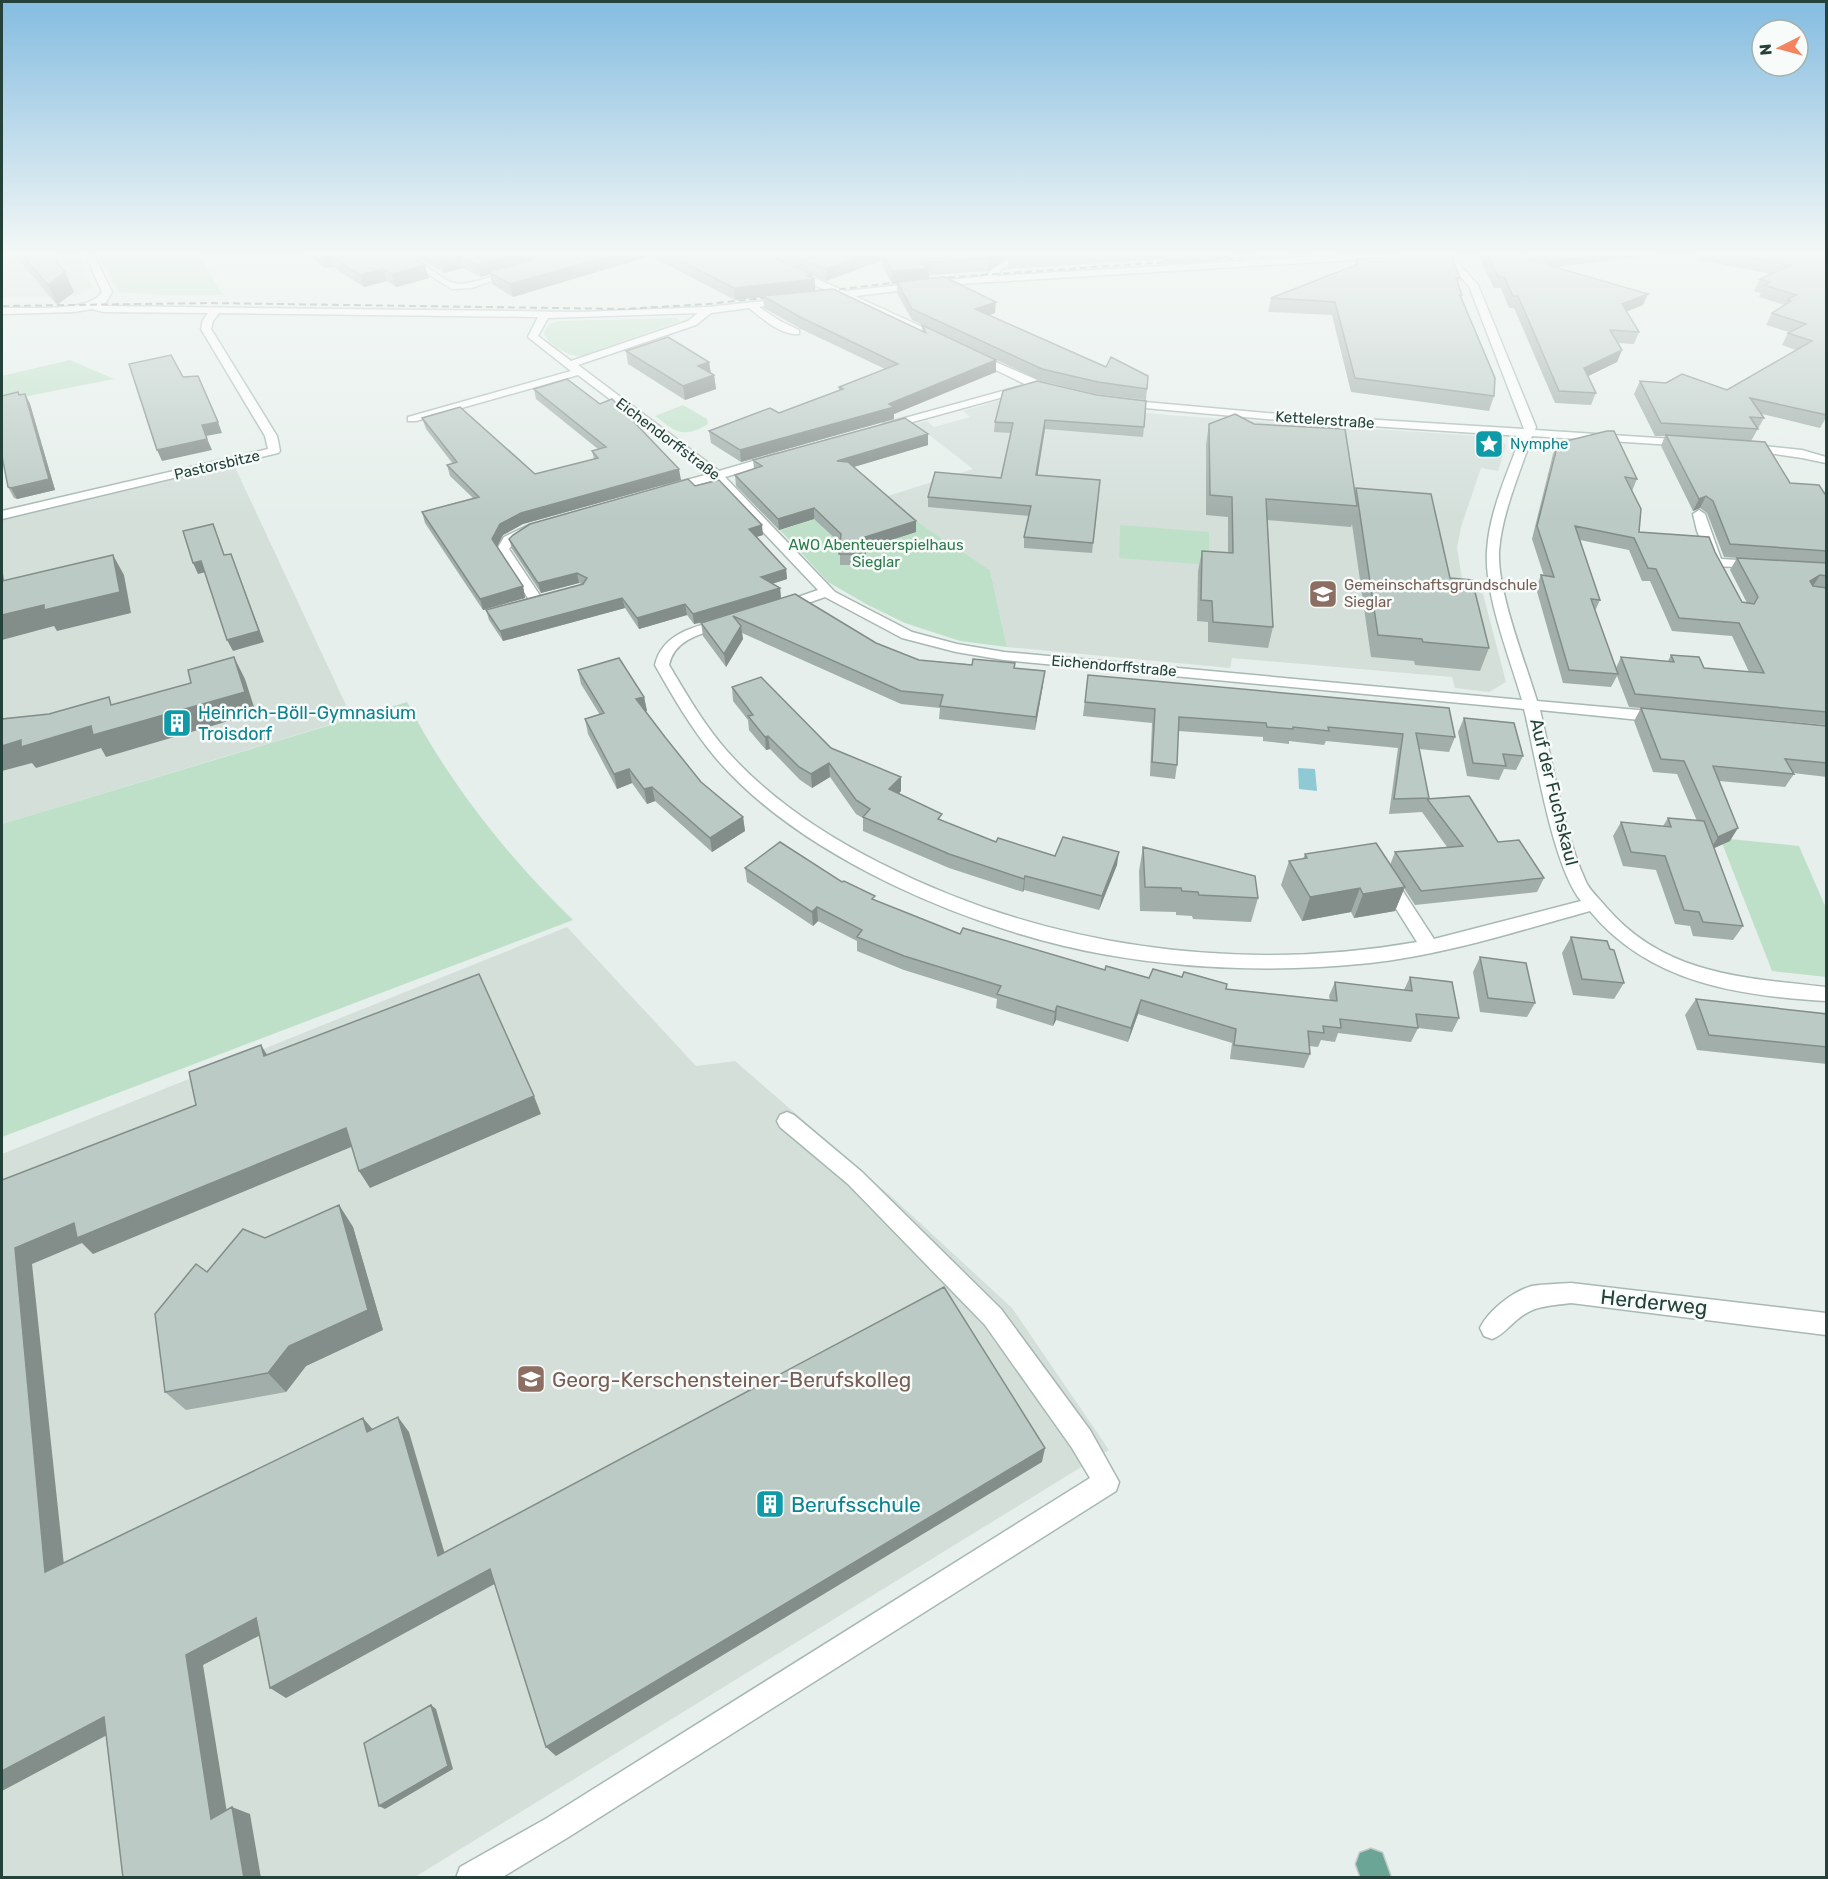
<svg xmlns="http://www.w3.org/2000/svg" width="1828" height="1879" font-family="Rubik,sans-serif">
<rect width="100%" height="100%" fill="#e6efeb"/>
<!-- built -->
<path fill="#d4dfda" d="M2 254H77L93 287 76 296 2 297Z
M1008 398 1167 415 1493 437 1506 445 1498 471 1481 468 1461 527 1457 548 1463 585 1483 594 1506 682 1489 692 1455 688 1452 677 1232 658 1230 668 1007 647 990 570 928 529 885 497 973 469 915 424 927 421 934 427 970 417 963 411Z
M234 465 352 718 2 824V518Z
M567 927 696 1066 735 1061 893 1198 1012 1308 1109 1450 415 1877 2 1878V1154Z"/>
<!-- green -->
<path fill="#bfe0c8" d="M98 254H199L223 295H164L118 292Z
M677 318 680 321 581 356C568 357 549 345 544 333L549 324 558 321Z
M70 360 114 379 3 401 2 376Z
M683 405 707 419 708 424C682 439 676 432 655 416Z
M885 497 928 529 990 570 1007 647 960 641 905 623 868 605 828 582 780 530Z
M1120 525 1209 532V565L1119 558Z
M407 702C449 783 507 856 573 920L2 1137V824Z
M1720 838 1799 846 1826 908V977L1772 971Z"/>
<!-- water -->
<path fill="#8ec9d4" d="M1298 768 1315 769 1317 791 1299 789Z"/>
<g fill="none" stroke-linecap="round" stroke-linejoin="round">
<!-- minor casing -->
<g stroke="#a8b8b2" stroke-width="3">
<path id="minor" d="M85 254H93L112 292 106 302 101 305 103 306 582 312 708 307 791 298V302L759 307 780 321 799 330V334C781 336 762 318 749 308L711 313 696 325 578 365 719 471 777 454 781 455V461L725 477 835 592 912 632 957 644 1004 652 1522 700C1510 658 1484 594 1487 551 1489 512 1508 472 1521 436L1266 419 1123 406 1117 403 1123 400 1266 413 1524 429 1469 286 1450 265 1435 254H1446L1456 261 1478 285 1536 427 1535 430 1688 440 1694 443 1688 446 1532 436C1520 473 1502 512 1499 551 1497 591 1525 661 1537 701L1660 712 1668 717 1660 722 1540 710C1553 764 1563 832 1586 882 1590 891 1600 899 1606 907 1664 975 1744 978 1826 987V1001C1739 996 1649 983 1590 911 1517 931 1445 955 1370 963 1284 972 1193 970 1108 955 979 933 801 859 715 757 691 728 673 697 655 665 662 633 696 626 724 619L731 623 729 626C705 633 675 637 669 665 687 695 704 725 727 751 769 798 824 835 880 863 1044 947 1236 974 1417 942L1378 880 1381 876H1393L1434 939 1581 901C1552 865 1536 757 1524 709L1004 660 956 652 902 638 825 597 788 610H778L776 607 778 604 818 590 714 480 668 493 664 492V486L709 474 578 375 416 421H408V417L571 371 528 337 538 317 219 313 213 321 211 329 277 436 280 451 278 453 2 519V511L268 449 265 436 201 329 203 320 208 313 103 312 92 309 74 312 2 314V308C25 307 91 313 102 292ZM698 313 688 321 571 361 538 336 548 318Z
M396 254C419 252 433 277 454 283 469 287 499 273 514 269L519 272 471 288 452 289Z
M745 254H757L845 291 986 276C999 261 1021 253 1042 254L1002 269 997 276 1360 254H1405L1400 257 958 284 855 296 946 338V342L942 343 843 297 816 299V295L832 293Z
M975 353 1060 390 1055 393 1029 386V390L891 428H883V424L1021 386H1029L971 358 970 356Z
M1745 444 1802 450 1826 457V463L1802 458 1741 449 1739 447Z
M1699 510 1705 514 1721 559 1756 561 1763 565 1761 568 1712 566 1697 531 1693 514Z
M529 525 535 529 533 532 514 543 509 549 543 600 536 604 531 603 497 549 504 537Z
M787 1112 794 1115 862 1172 1001 1309 1090 1430 1119 1482 1116 1491 567 1838 501 1878H456L460 1867 547 1818 1090 1478 1072 1448 985 1325 848 1184 780 1127 777 1121 780 1115Z
M1571 1283 1826 1313V1335L1571 1303C1551 1306 1534 1305 1518 1319 1509 1326 1503 1335 1492 1339L1484 1336 1480 1328C1488 1311 1513 1291 1532 1286 1545 1284 1558 1284 1571 1283Z"/>
</g>
<!-- major casing -->
<g stroke="#c2cac8" stroke-width="3">
<path id="major" d="M1371 1849 1382 1853 1391 1878H1361L1356 1864 1360 1853Z"/>
</g>
<!-- minor -->
<use href="#minor" fill="#fff" fill-rule="evenodd"/>
<!-- major -->
<use href="#major" fill="#6aa596" fill-rule="evenodd"/>
<!-- rail -->
<path stroke="#5f7d75" stroke-width="2" stroke-dasharray="7 4" stroke-linecap="butt" d="M1205 260 1297 254
M817 292 925 279 1181 261
M2 306 209 303 623 309 708 304 781 296"/>
</g>
<!-- wall -->
<path fill="#a1aea9" fill-rule="evenodd" d="M14 254H50L74 292 57 305Z
M308 254H1235L1215 261 1164 264 1161 259 1008 269V258L988 271 929 275V279L995 313 989 315 1147 389 1146 400 1096 394 1041 381 912 320 897 293V283L892 284 880 261 826 281 812 275 815 291 922 331V325L996 360V372L894 414V419L741 462 711 443 709 431 779 413 839 391V387L885 369 801 329 764 308 763 297 735 300 650 256 513 297 492 284 490 274 481 277 463 268 444 273 415 256 407 254 429 278 396 287 387 281 364 287 333 267 325 268Z
M1480 254H1510L1535 261 1523 254H1658V255L1555 267 1643 305 1627 311 1639 332 1634 344 1617 343 1622 350 1617 362 1588 376 1596 393 1591 405 1555 403 1514 308H1509L1501 288H1494L1479 257Z
M1702 254H1827V416L1820 428 1762 414 1764 418 1751 441 1790 483 1827 497V725L1629 707 1617 676 1611 687 1563 683 1536 588 1541 575 1544 576 1532 539 1553 454 1558 443 1637 479 1632 491 1639 532 1715 552 1742 602 1747 603 1730 570 1737 558 1752 559 1724 557 1707 513 1700 508 1693 511 1661 446 1665 436H1655L1634 394 1640 381 1727 390 1796 350 1782 345 1788 333 1789 332 1766 325 1772 313 1784 305 1759 297 1761 293 1754 291 1760 279 1771 274 1699 260ZM1580 540 1629 550 1642 581H1650L1672 631 1732 636 1749 672 1704 668 1671 655 1668 661 1621 657 1616 668 1595 611 1600 600Z
M1356 259 1460 278 1458 283 1462 295V297L1494 396 1489 411 1351 392 1332 315 1268 312 1271 298 1355 265Z
M626 351 709 362 711 373 714 375 716 389 685 400 628 364Z
M534 389 681 480 523 524 503 535 497 547 523 586 525 598 483 610 425 523 422 512 473 498 450 476 447 465 453 464 426 429 422 418 535 474 594 459 592 451 598 449 536 399Z
M1003 391 1144 427 1143 437 1045 429 1037 475 1100 480 1092 553 1024 548V537L1029 516 928 507V497L1001 478 1011 433 994 432 995 422Z
M25 394 30 404 55 490 17 499 14 498 8 487 20 395Z
M1209 424 1355 493 1356 488 1450 578 1489 648 1480 671 1415 665 1414 661 1371 657 1352 524 1351 527 1267 520 1273 627 1268 648 1208 642V622L1197 621 1198 571 1202 551 1228 553V517L1206 515V444Z
M928 434V445L853 467 916 532 866 548 865 565H840V543L814 519 779 530 736 486 735 475 754 469 753 460Z
M695 486 763 535 756 537 786 569 787 579 772 584 780 588 781 598 876 643 919 660 1015 668 1043 685 1035 730 939 719 940 708 901 704 742 633 743 639 726 667 703 636 701 623 694 624 687 615 639 629 625 608 503 641 489 620 486 610 582 584 579 583 541 593 512 549 509 539Z
M578 670 644 697 647 711H646L665 737 701 782 743 817 745 831 712 852 655 801 647 804 632 783 617 789 588 734 585 719 600 715 581 684Z
M1088 675 1455 737 1449 752 1419 749 1429 798 1498 842 1544 878 1537 892 1415 905 1404 888 1395 911 1354 918 1351 912 1302 921 1281 885 1289 861 1303 859 1305 854 1390 865 1395 852 1447 847 1422 812 1389 814 1398 748 1326 741 1324 745 1289 741V744L1263 741V737L1178 731 1177 765 1175 779 1150 776 1152 723 1083 716Z
M732 687 831 748 901 777V791L899 793 942 820 996 842 1055 856 1117 865 1099 910 1024 890 1023 892 949 868 863 831V818L856 814 830 777 812 788 800 780 770 749 766 750 749 730 748 720 733 701Z
M1641 708 1827 726V777L1793 773 1794 774 1785 787 1719 781 1730 841 1714 848 1743 926 1733 940 1693 936 1690 926 1675 924 1656 870 1623 866 1613 836 1621 822 1663 826 1668 818 1697 821 1677 774 1653 772 1634 721Z
M1464 718 1523 756 1516 770 1504 769 1499 780 1467 776 1458 732Z
M1143 847 1258 898 1251 922 1193 919 1192 916 1176 915V912L1140 911 1139 871Z
M745 868 842 882 875 900 960 934 1105 970 1149 978 1226 989 1330 1000 1329 996 1335 982 1404 990 1410 977 1459 1018 1452 1032 1418 1028 1411 1042 1338 1033 1335 1042 1321 1040 1318 1047 1309 1046 1310 1054 1304 1068 1230 1059 1232 1043 1138 1014 1128 1042 1056 1020 1053 1026 996 1008 997 999 904 970 857 951V941L818 921 813 926 747 882Z
M1571 937 1624 983 1614 999 1573 995 1562 953Z
M1480 957 1535 1003 1527 1017 1480 1012 1473 972Z
M1696 999 1827 1014V1064L1697 1050 1685 1015Z
M339 1205 353 1227 383 1330 306 1366 286 1392 186 1410 165 1392 207 1272 265 1238Z"/>
<!-- shaded-wall -->
<path fill="#838d89" d="M517 254H562L489 272 490 274 481 277 478 265Z
M616 254H650V256L513 297 510 284Z
M867 254H880V261L826 281V269Z
M996 254H1025L1008 257 988 271 989 258Z
M1216 254H1235L1215 261Z
M1612 254H1658V255L1546 268 1548 261Z
M321 255H329L333 267 325 268Z
M460 256 463 268 444 273 440 261Z
M425 265 429 278 396 287 392 274Z
M929 268V280L892 284V271Z
M383 269 387 281 364 287 360 275Z
M65 272 74 292 57 305 48 285Z
M812 274V279H815V291L735 300 734 288 807 276Z
M1648 294 1643 305 1618 315 1622 304Z
M996 302 995 313 975 320V309Z
M1622 350 1617 362 1580 380 1584 368Z
M996 360V372L894 414V419L741 462 740 450 889 404Z
M709 362 711 376 698 366Z
M714 375 716 389 685 400 683 386Z
M25 394 30 404 55 490 17 499 11 488Z
M1045 420V429L1036 485V475Z
M218 422 222 433 206 436 212 450 162 461 157 450 202 425Z
M928 434V445L837 472V461Z
M679 469 681 480 523 524 503 535 495 550 492 539 500 524 521 513Z
M1706 496 1700 508 1693 511 1699 499Z
M814 508V519L779 530 778 519Z
M916 521V532L866 548 865 565V537Z
M762 525 763 535 750 539 749 529Z
M231 554 264 642 233 651 227 640Z
M113 555 124 575 131 613 57 631 54 626 2 640V615Z
M201 561 206 572 198 574 193 563Z
M2 566 7 603 2 595Z
M786 569 787 579 762 587 761 577Z
M577 573 579 583 541 593 538 583Z
M1820 575 1812 588 1810 581Z
M523 586 525 598 483 610 480 599Z
M780 588 781 599 694 624 693 614Z
M622 598 625 608 503 641 500 631Z
M685 604 687 615 639 629 637 618Z
M741 626 743 639 726 667 724 654Z
M234 657 245 679 256 713 106 757 101 748 36 768 32 763 2 771V746L21 740 245 692Z
M1045 671 1043 685 1035 730 1036 717Z
M644 697 647 711 639 713 636 699Z
M768 736 770 749 766 750 765 737Z
M829 763 830 777 812 788 811 774Z
M629 769 632 783 617 789 614 774Z
M901 777V791L890 803 889 789Z
M652 787 655 801 647 804 644 789Z
M743 817 745 831 712 852 710 838Z
M1738 828 1730 841 1710 850 1718 837Z
M1119 852 1117 865 1099 910 1102 896Z
M1025 876 1024 890 1023 892 1024 879Z
M1405 887 1395 911 1354 918 1363 894Z
M1360 888 1351 912 1302 921 1310 897Z
M817 907 818 921 813 926 812 912Z
M1141 1000 1138 1014 1128 1042 1131 1028Z
M1057 1006 1056 1020 1053 1026 1055 1012Z
M261 1045 272 1063 264 1056Z
M534 1096 541 1114 370 1188 359 1171Z
M346 1128 356 1145 93 1254 82 1243 32 1264 66 1584 45 1572 15 1248 74 1223Z
M339 1205 353 1227 383 1330 306 1366 286 1392 268 1373Z
M398 1417 409 1432 449 1568 438 1556Z
M363 1418 375 1432H367Z
M1045 1448 1042 1462 556 1756 546 1747Z
M490 1569 500 1581 286 1698 270 1688Z
M256 1618 272 1629 203 1665 229 1825 211 1819 186 1655Z
M431 1705 436 1709 453 1769 385 1809 379 1806Z
M104 1717 124 1726 2 1791V1771Z
M232 1807 250 1814 261 1878H244Z"/>
<!-- building -->
<path fill="#bbcac4" stroke="#838d89" stroke-width="1.5" d="M21 254H50L65 272 48 285Z
M319 254H407L425 265 392 274 383 269 360 275 329 255H321Z
M428 254H517L478 265 460 256 440 261Z
M550 254H616L510 284 489 272Z
M667 254H766L812 274 807 276 815 279 734 288Z
M790 254H867L826 269Z
M883 254H996L989 258 920 263 929 268 892 271Z
M1017 254H1058L1008 257Z
M1433 254H1451L1460 278H1456L1462 295H1460L1495 378 1494 396 1355 378 1335 302 1271 298 1358 264 1356 259Z
M1487 254H1510L1648 294 1622 304 1639 332 1610 330 1622 350 1584 368 1596 393 1559 391 1518 296H1513L1504 277H1498Z
M1537 254H1612L1548 261Z
M1730 254H1827V415L1750 398 1764 418 1750 417 1758 429 1661 423 1640 381 1666 383 1682 374 1727 390 1812 341 1788 333 1806 324 1772 313 1791 301 1787 300 1796 295 1764 285 1770 282 1760 279 1791 265Z
M945 277 996 302 975 309 1106 367 1111 357 1148 376 1147 389 1098 382 1042 369 912 309 897 282Z
M833 289 926 333 922 325 996 360 889 404 894 407 740 450 709 431 770 408 779 413 843 389 839 387 898 364 800 317 763 296Z
M668 337 709 362 698 366 714 375 683 386 626 351Z
M171 355 183 377 198 376 218 422 202 425 207 439 157 450 129 364Z
M567 379 600 404 612 399 679 469 521 513 500 524 492 539 523 586 480 599 422 512 479 497 447 465 457 462 422 418 460 407 535 474 598 458 592 451 606 447 534 389Z
M1037 381 1097 395 1146 401 1144 427 1045 420 1036 475 1100 480 1093 543 1024 537 1031 506 928 497 935 472 1001 478 1013 423 995 422 1003 391Z
M18 392 19 395 25 394 49 479 11 488 8 487 2 456V396Z
M1235 414 1254 424 1345 429 1357 506 1266 499 1273 627 1213 622 1212 601 1201 600 1202 551 1233 553 1232 497 1210 495 1209 424Z
M905 418 928 434 837 461 848 462 916 521 865 537V554H839L841 534 814 508 778 519 735 475 762 466 753 460Z
M1607 431H1614L1637 479 1625 477 1641 509 1639 532 1709 537 1715 552 1742 602 1754 604 1758 597 1737 558 1827 563V576L1820 575 1810 581 1813 586 1827 588V712L1635 694 1621 657 1674 662 1671 655 1699 657 1704 668 1764 673 1739 623 1679 618 1656 569 1648 568 1634 538 1575 526 1600 600 1591 599 1618 674 1569 670 1541 575 1554 577 1537 526 1558 443Z
M1666 435 1765 442 1790 483 1819 485 1827 497V551L1730 544 1713 501 1706 496 1699 499Z
M688 479 695 486 719 480 762 525 749 529 786 569 761 577 780 588 693 614 685 604 637 618 622 598 500 631 486 610 583 584 587 578 577 573 538 583 509 539 513 535 530 524Z
M1356 488 1431 494 1450 578 1472 580 1489 648 1423 642 1422 639 1378 635Z
M213 524 224 555 231 554 259 631 227 640 201 561 193 563 183 531Z
M113 555 120 592 44 610V605L2 615V581Z
M795 594 876 643 919 660 972 665 973 659 1015 663 1014 668 1045 671 1036 717 940 706 943 695 901 691 733 616 741 626 724 654 701 623Z
M234 657 245 692 93 735 91 726 21 747V740L2 746V719L49 714 109 697 111 705 191 683 188 670Z
M619 658 644 697 636 699 665 737 701 782 743 817 710 838 652 787 644 789 629 769 614 774 585 719 604 713 578 670Z
M1088 675 1449 708 1455 737 1416 733 1429 798 1394 799 1403 734 1328 727 1329 731 1293 727V729L1267 727 1266 723 1179 717 1177 765 1152 762 1155 709 1085 702Z
M761 677 831 748 901 777 889 789 942 814 938 819 996 842 998 838 1055 856 1063 837 1119 852 1102 896 1025 876 1024 879 949 854 863 817 870 809 856 800 829 763 811 774 799 767 768 736 765 737 748 716 753 715 732 687Z
M1641 708 1827 726V763L1785 759 1794 774 1713 766 1738 828 1718 837 1684 761 1661 759Z
M1464 718 1514 723 1523 756 1503 754 1506 766 1473 763Z
M1469 796 1498 842 1519 840 1544 878 1421 891 1395 852 1463 846 1427 799Z
M1668 818 1704 821 1743 926 1703 922 1699 912 1684 910 1665 856 1631 852 1621 822 1671 827Z
M780 842 842 882 844 881 875 896 872 899 960 934 963 928 1105 970 1106 966 1149 978 1153 969 1182 977 1184 972 1227 984 1226 989 1337 1001 1335 982 1412 991 1410 977 1452 982 1459 1018 1416 1014 1418 1028 1340 1019 1341 1028 1323 1026 1324 1033 1308 1031 1310 1054 1234 1045 1236 1029 1141 1000 1131 1028 1057 1006 1055 1012 997 994 1001 986 904 956 857 937 862 930 817 907 812 912 745 868Z
M1376 843 1405 887 1363 894 1360 888 1310 897 1289 861 1307 858 1305 854Z
M1143 847 1255 876 1258 898 1199 895 1198 892 1182 891 1181 888 1145 887Z
M1571 937 1607 941 1610 949 1614 950 1624 983 1582 979Z
M1480 957 1526 963 1535 1003 1488 998Z
M479 974 534 1096 359 1171 346 1128 77 1238 74 1223 15 1248 45 1572 363 1418 367 1432 398 1417 438 1556 944 1287 1045 1448 546 1747 490 1569 270 1688 256 1618 186 1655 211 1819 232 1807 244 1878H123L104 1717 2 1771V1180L196 1105 189 1072 261 1045 264 1056Z
M1696 999 1827 1014V1047L1709 1035Z
M339 1205 368 1310 289 1346 268 1373 165 1392 155 1314 196 1264 207 1272 243 1229 265 1238Z
M431 1705 448 1766 379 1806 364 1743Z"/>
<!-- sky -->
<linearGradient id="sky" x2="0" y2="1"><stop stop-color="#84bce0"/><stop offset="0.49" stop-color="#f4f8f6"/><stop offset="1" stop-color="#f4f8f6" stop-opacity="0"/></linearGradient>
<rect width="1828" height="517" fill="url(#sky)"/>
<!-- icons -->
<defs>
<g id="sight-square" transform="scale(1.5)"><rect x="-9" y="-9" width="18" height="18" rx="4" fill="#0f9aa8" stroke="#f7fbf9"/><path d="M0-6L1.8-2.2L6-1.7L2.9 1.2L3.7 5.4L0 3.3L-3.7 5.4L-2.9 1.2L-6-1.7L-1.8-2.2Z" fill="#fff"/></g>
<g id="school-square" transform="scale(1.5)"><rect x="-9" y="-9" width="18" height="18" rx="4" fill="#8d6e63" stroke="#f7fbf9"/><path d="M0-5L7-2L0 1L-7-2ZM-4 1L0 2.5L4 1V4Q0 6-4 4Z" fill="#fff"/></g>
<g id="building-square" transform="scale(1.5)"><rect x="-9" y="-9" width="18" height="18" rx="4" fill="#0f9aa8" stroke="#f7fbf9"/><path d="M-4-6H4V6H1V3H-1V6H-4ZM-2.5-4.3h1.7v1.8h-1.7ZM.8-4.3h1.7v1.8H.8ZM-2.5-1h1.7V.8h-1.7ZM.8-1h1.7V.8H.8Z" fill="#fff"/></g>
</defs>
<g fill-rule="evenodd">
<use href="#sight-square" x="1489" y="444"/>
<use href="#school-square" x="1323" y="594"/>
<use href="#building-square" x="177" y="723"/>
<use href="#school-square" x="531" y="1379"/>
<use href="#building-square" x="770" y="1504"/>
</g>
<g text-anchor="middle" dominant-baseline="central" stroke-width="5" stroke-linejoin="round" paint-order="stroke">
<!-- far-street labels -->
<g font-size="15" fill="#24423a" stroke="#f7fbf9">
<text transform="translate(1325 420) rotate(4)">Kettelerstraße</text>
<text transform="translate(668 439) rotate(37)">Eichendorffstraße</text>
<text transform="translate(217 465) rotate(-13)">Pastorsbitze</text>
<text transform="translate(1114 666) rotate(5)">Eichendorffstraße</text>
</g>
<!-- far-culture labels -->
<g font-size="15" fill="#0d838f" stroke="#f7fbf9" text-anchor="start">
<text x="1510" y="444">Nymphe</text>
</g>
<!-- far-park labels -->
<g font-size="15" fill="#2d7a4b" stroke="#f7fbf9">
<text x="876" y="545">AWO Abenteuerspielhaus<tspan x="876" dy="17">Sieglar</tspan></text>
</g>
<!-- far-education labels -->
<g font-size="15" fill="#785e54" stroke="#f7fbf9" text-anchor="start">
<text x="1344" y="585">Gemeinschaftsgrundschule<tspan x="1344" dy="17">Sieglar</tspan></text>
</g>
<!-- culture labels -->
<g font-size="18" fill="#0d838f" stroke="#f7fbf9" text-anchor="start">
<text x="198" y="713">Heinrich-Böll-Gymnasium<tspan x="198" dy="21">Troisdorf</tspan></text>
</g>
<!-- street labels -->
<g font-size="18" fill="#24423a" stroke="#f7fbf9">
<text transform="translate(1554 792) rotate(76)">Auf der Fuchskaul</text>
</g>
<!-- near-street labels -->
<g font-size="21" fill="#24423a" stroke="#f7fbf9">
<text transform="translate(1654 1302) rotate(6)">Herderweg</text>
</g>
<!-- near-education labels -->
<g font-size="21" fill="#785e54" stroke="#f7fbf9" text-anchor="start">
<text x="552" y="1379">Georg-Kerschensteiner-Berufskolleg</text>
</g>
<!-- near-culture labels -->
<g font-size="21" fill="#0d838f" stroke="#f7fbf9" text-anchor="start">
<text x="791" y="1504">Berufsschule</text>
</g>
</g>
<!-- border -->
<rect width="1828" height="1879" fill="none" stroke="#24423a" stroke-width="6"/>
<!-- north arrow -->
<g transform="translate(1780 48) rotate(264)"><circle r="28" fill="#f7fbf9" stroke="#a3b1ad" stroke-width="1.5"/>
<path d="M0-4.5L10 22L0 15L-10 22Z" fill="#f4845f"/>
<text y="-9" font-size="16" font-weight="bold" text-anchor="middle" fill="#24423a">N</text>
</g>
</svg>
